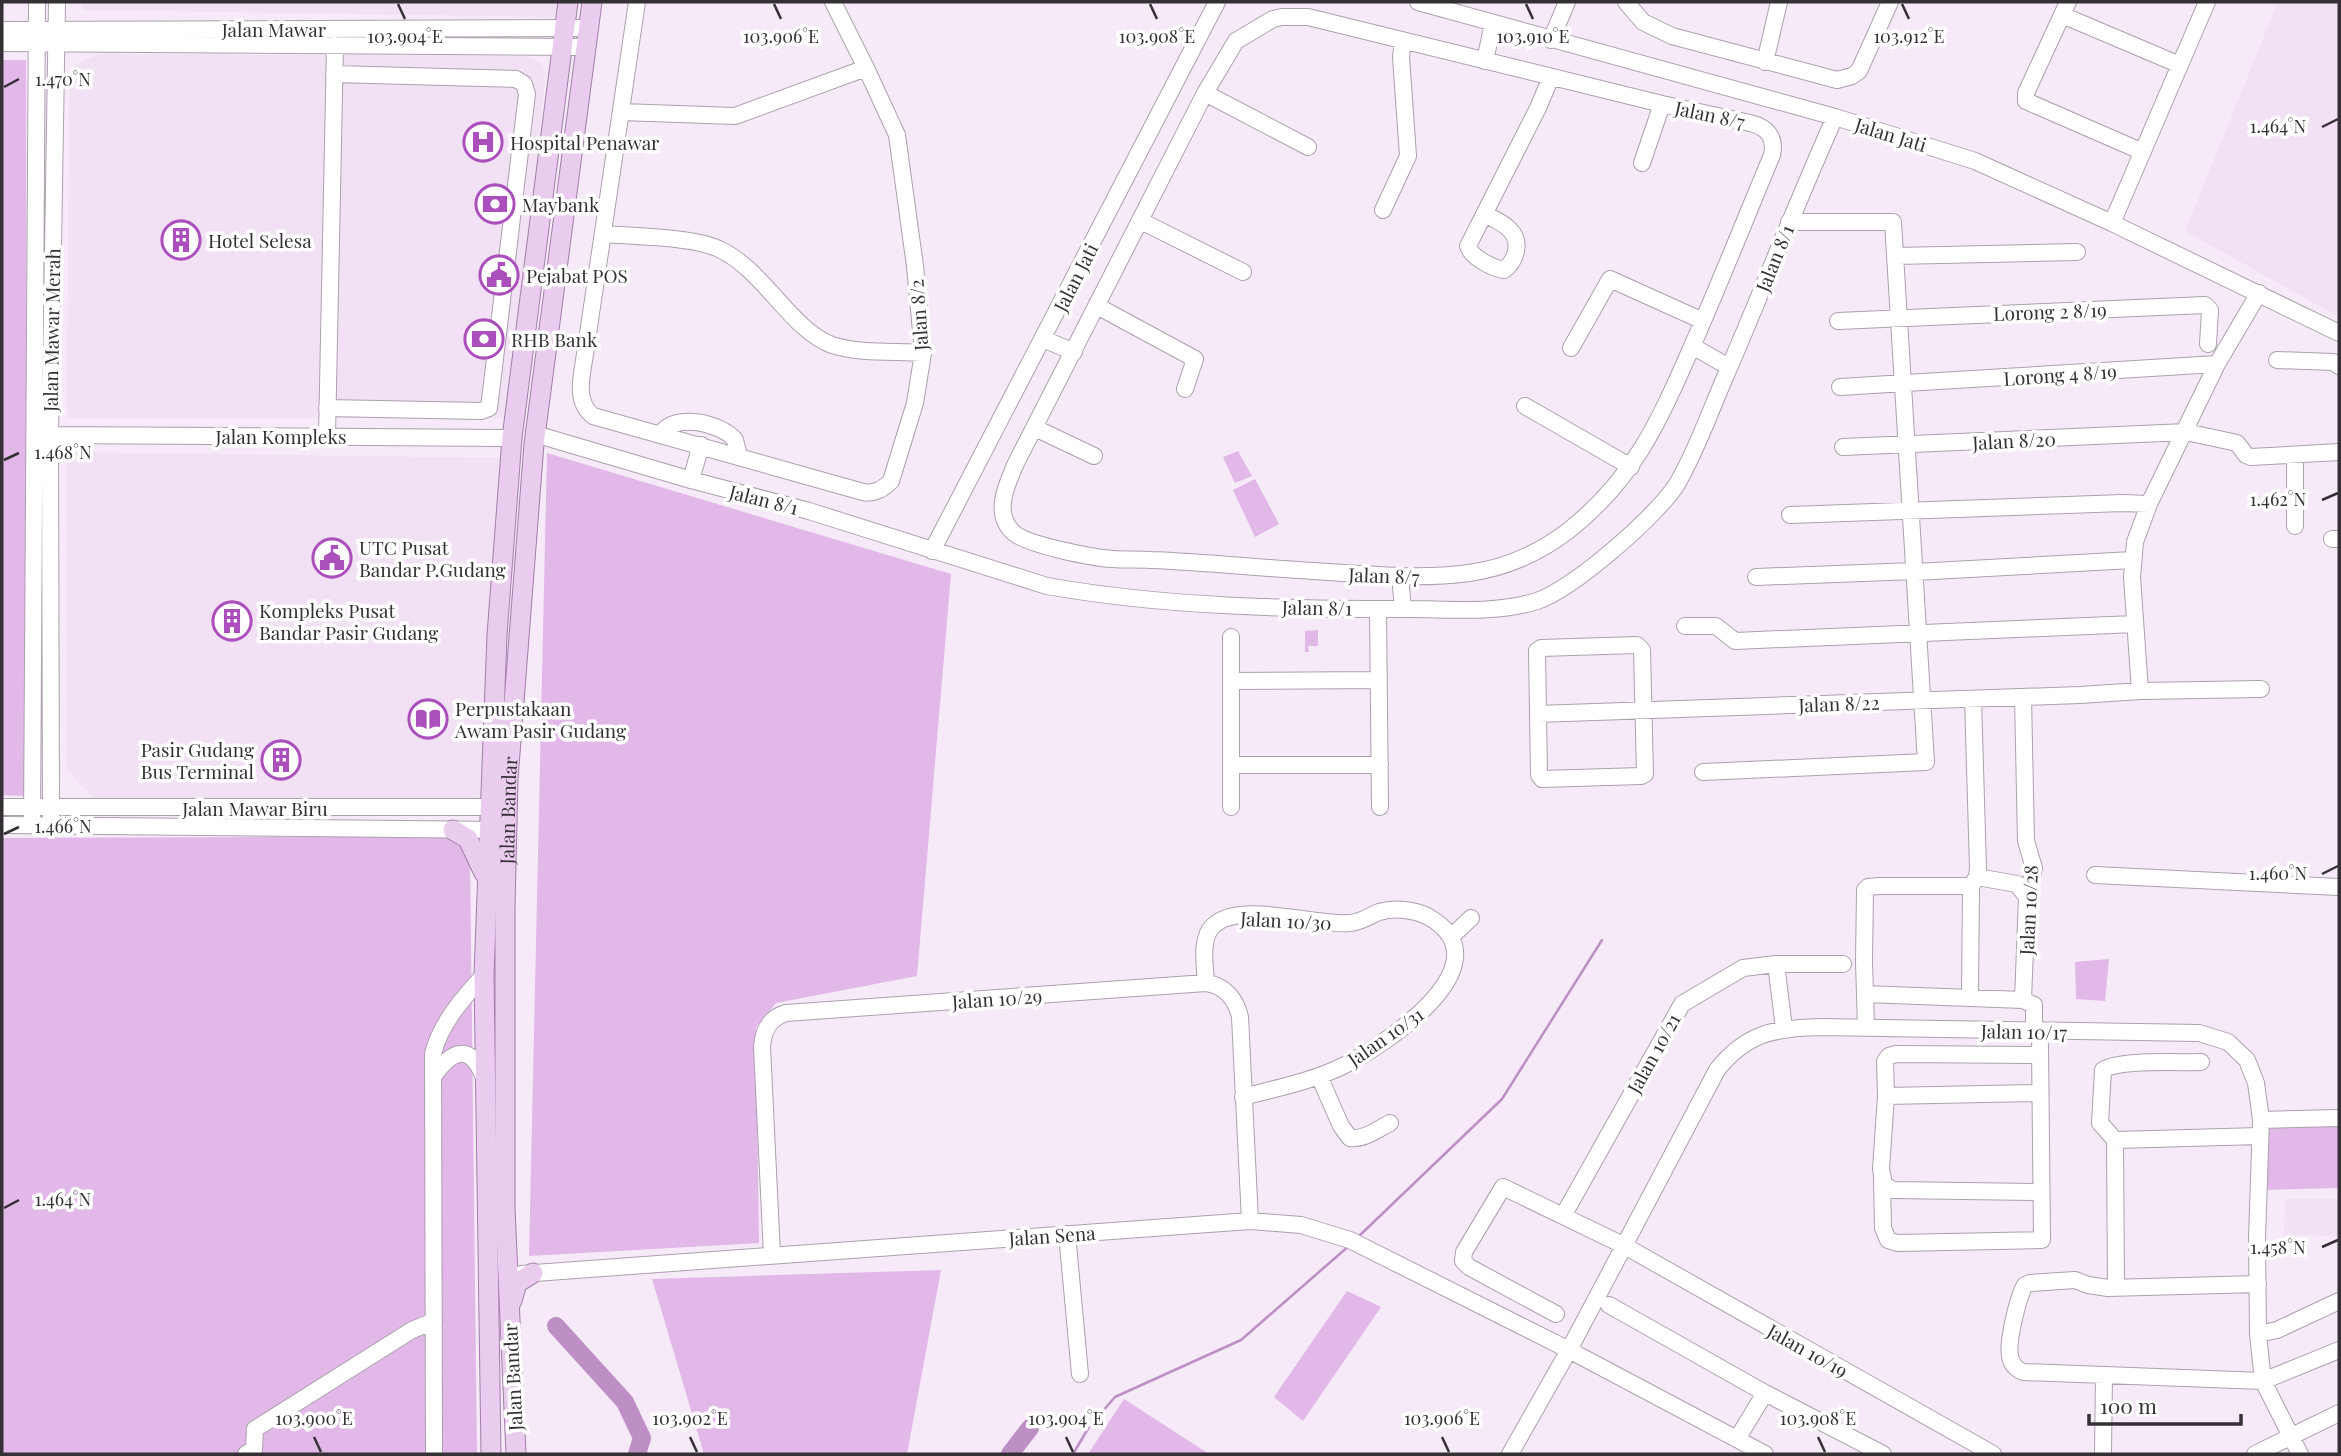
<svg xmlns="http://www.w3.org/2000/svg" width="2341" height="1456" font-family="'Playfair Display',serif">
<rect width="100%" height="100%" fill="#f6eaf8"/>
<!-- built -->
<path fill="#f2e0f5" d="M80 2H560L558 17 84 10Z
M2278 2H2339V317L2185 231Z
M100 54 527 56 541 63 545 73 533 230 506 418H67L69 83 73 69 82 61Z
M67 452 502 458 488 635 480 795 476 801 95 800 66 768Z
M2285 1199H2339V1236L2284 1235Z"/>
<!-- green -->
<path fill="#e2b8e9" d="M2 60H26L27 796 2 795Z
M1238 451 1252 476 1235 483 1223 457Z
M547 453 951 574 917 976 776 1003 756 1027 759 1243 529 1256Z
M1255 479 1279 524 1255 537 1233 490Z
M1318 630V646H1308L1309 652H1305V631Z
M455 836 470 857 477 1454H2V838Z
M2109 959 2105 1001 2076 999 2075 962Z
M2339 1118V1188L2259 1190 2261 1120Z
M941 1270 907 1454H704L652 1279Z
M1347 1291 1381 1307 1303 1421 1274 1397Z
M1124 1399 1209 1454H1088Z"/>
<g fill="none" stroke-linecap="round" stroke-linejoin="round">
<!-- stream -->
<path stroke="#bd8fc5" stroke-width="2.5" d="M1357 1238 1502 1099 1602 940
M1073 1454 1089 1427 1115 1397 1241 1340 1350 1245"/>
<!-- river -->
<path stroke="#bd8fc5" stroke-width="18" d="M556 1326 625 1402 642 1438 637 1454
M1010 1454 1030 1428"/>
<!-- minor casing -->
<g stroke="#aca0ae" stroke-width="18">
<path id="minor" d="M637 2 585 354C582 375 574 401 593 416L863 492C875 494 883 489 891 481L915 403 923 353 915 266 897 135 866 68 833 2
M1418 2 1835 117 1975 161 2112 223 2339 333
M1626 2 1643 22 1672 36 1837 80 1852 76 1859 71 1890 2
M2068 2 2026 93V101L2143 152
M2062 15 2180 65
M1282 17H1308L1662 104 1750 123C1767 127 1776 137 1772 155 1747 215 1723 275 1697 335 1662 414 1638 476 1568 531 1539 553 1505 568 1469 573 1418 580 1364 574 1313 571 1259 568 1205 562 1151 560 1138 559 1125 560 1113 559 1093 558 1028 545 1014 533 992 514 1007 484 1016 463L1205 93 1236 41 1273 19Z
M2 30 589 28
M1551 40 1567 2
M2 43 586 47
M1485 61 1493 23
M1765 62 1779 2
M1205 93 1308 147
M621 112 735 116 866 68
M1642 163 1662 104
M1383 210 1408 156 1401 57 1403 41
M1486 215C1494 219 1504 223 1510 230 1522 242 1516 261 1504 270 1492 268 1471 257 1468 246L1538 108 1551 77
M1141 221 1243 272
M2112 223 2207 2
M603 234C633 236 694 237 719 249 763 269 791 330 832 345 860 354 894 351 923 353
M1895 256 2077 252
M1097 306 1195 359 1185 389
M1838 321 2205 305 2210 310 2208 344
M1043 339 1074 352
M1692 346 1729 367
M1571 348 1610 279 1703 321
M2277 360 2333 362 2339 366
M1840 387 2217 364
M1525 406 1631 467
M327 408 481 411 489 408 527 94 524 84 516 79 334 74
M1035 428 1094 456
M535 434 691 480 809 511 1047 586C1166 607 1288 609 1408 609 1451 609 1496 614 1537 601 1572 590 1658 515 1677 484 1697 450 1710 411 1726 375 1763 289 1797 202 1835 117
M661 434C674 412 722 423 735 440L739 456
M50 435 512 438
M327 436 335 45
M1843 447 2186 432 2237 443 2246 455 2251 457 2339 452
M691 480 701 445
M1790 515 2123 503 2149 504
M2295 526V455
M2332 539H2339
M932 551 1217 2
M1915 572 2132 560
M1400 576 1403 609
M1756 577 1914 571
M1378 609 1380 807
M1685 626H1716L1735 641 2135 624
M1637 645 1642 650 1645 774 1641 776 1542 779 1539 775 1537 651 1541 648Z
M1231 681 1379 680
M2140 691 2132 577 2135 542 2149 504 2217 364 2259 293
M2023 697 2026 841 2034 868 2027 897 2023 1000 2034 1005V1032
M1538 714 2080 695 2140 691 2261 689
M1231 765H1380
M1703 772 1926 762 1893 222H1789
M2 807H501
M1231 807V637
M2 825 501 830
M32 825 37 2
M51 825 50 435 57 2
M2095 875 2339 887
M1977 877 2017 884 2027 897
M1971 886 1977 877 1978 868 1973 699
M1451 937 1471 918
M1776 964 1784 1028
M1206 983C1205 966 1200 938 1213 926 1240 900 1315 926 1349 923 1360 923 1369 916 1379 912 1396 907 1421 910 1435 921 1502 968 1384 1045 1345 1065 1313 1081 1277 1088 1243 1097
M1865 994 2023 1000
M1970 997 1971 886
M1866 1028 1864 962 1865 890 1868 887 1879 886H1971
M2040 1055 1896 1054 1889 1056 1885 1061 1886 1096 1881 1169 1884 1184 1892 1190 2041 1192
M1319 1076 1341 1126 1350 1138C1364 1140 1378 1129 1390 1123
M433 1077C451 1051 470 1041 484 1078
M1886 1096 2040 1093
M2261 1120 2339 1118
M2115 1140 2260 1136
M1882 1178 1883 1228 1888 1240 1897 1243 2042 1240 2040 1045
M1563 1216 1682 1004 1743 968 1776 964H1843
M1067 1234 1080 1374
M772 1255 762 1047C763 1031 769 1018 786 1013L1206 983C1224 985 1236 999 1240 1017L1250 1221
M521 1274 1250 1221 1301 1225 1350 1240 1569 1350 1765 1454
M2258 1284 2108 1288 2088 1285 2075 1280 2030 1283 2025 1285C2018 1297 2007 1342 2010 1356 2011 1364 2016 1369 2023 1372L2263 1381 2339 1350
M2116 1287 2115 1140 2100 1123 2103 1070C2120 1059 2178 1063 2201 1062
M1609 1305 1765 1393 1883 1454
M1556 1314 1469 1267 1463 1261 1464 1252 1503 1187 1623 1245 1993 1454
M2258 1334 2277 1330 2339 1301
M1737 1439 1765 1393
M246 1454 254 1449 255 1429 412 1330 434 1321
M434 1454 433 1054C440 1024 463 998 484 975
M1510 1454 1569 1350 1717 1070C1746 1033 1775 1028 1820 1027L2199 1033 2228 1042 2247 1060 2256 1083 2261 1120 2257 1238 2258 1334 2263 1381 2300 1454
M2103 1454 2104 1375
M2255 1454 2339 1413"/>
</g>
<!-- major casing -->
<g stroke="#a17fa7" stroke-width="21">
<g id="major">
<path d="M453 830 468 839 484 873"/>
<path d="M512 1301 517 1283 533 1273"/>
<path d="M491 1454 484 975 497 635 512 438 568 2"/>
<path id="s1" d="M516 1454 505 1208V907L508 779 534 444 592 2"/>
</g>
</g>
<!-- minor -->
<use href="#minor" stroke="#fff" stroke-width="16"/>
<!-- major -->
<use href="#major" stroke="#eaccef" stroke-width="19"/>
</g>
<!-- ticks -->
<path fill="none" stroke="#343035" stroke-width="2.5" d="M398 4 405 19M774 4 781 19M1150 4 1157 19M1526 4 1533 19M1902 4 1909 19M4 87 19 79M2322 127 2338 119M4 460 19 453M2322 500 2338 493M4 834 19 827M2322 874 2338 866M4 1208 19 1200M2322 1247 2338 1240M314 1437 321 1452M690 1437 697 1452M1066 1437 1073 1452M1442 1437 1449 1452M1818 1437 1825 1452"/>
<!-- icons -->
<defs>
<g id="hospital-ring" transform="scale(2.0125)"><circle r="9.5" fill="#fff" stroke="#aa4fbb" stroke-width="1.5"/><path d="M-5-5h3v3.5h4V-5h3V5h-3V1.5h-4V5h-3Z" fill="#aa4fbb"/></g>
<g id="bank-ring" transform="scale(2.0125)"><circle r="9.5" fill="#fff" stroke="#aa4fbb" stroke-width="1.5"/><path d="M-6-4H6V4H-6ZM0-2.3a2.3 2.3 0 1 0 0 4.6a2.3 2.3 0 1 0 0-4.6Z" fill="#aa4fbb"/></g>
<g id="building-ring" transform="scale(2.0125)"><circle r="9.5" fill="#fff" stroke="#aa4fbb" stroke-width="1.5"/><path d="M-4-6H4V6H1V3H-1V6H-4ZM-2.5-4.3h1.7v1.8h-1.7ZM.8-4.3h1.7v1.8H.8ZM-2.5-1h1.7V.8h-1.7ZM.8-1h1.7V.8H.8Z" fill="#aa4fbb"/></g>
<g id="civic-ring" transform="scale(2.0125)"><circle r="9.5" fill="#fff" stroke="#aa4fbb" stroke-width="1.5"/><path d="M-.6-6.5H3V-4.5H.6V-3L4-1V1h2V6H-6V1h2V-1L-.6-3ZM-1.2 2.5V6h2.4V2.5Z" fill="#aa4fbb"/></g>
<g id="library-ring" transform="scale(2.0125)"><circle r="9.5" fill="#fff" stroke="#aa4fbb" stroke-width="1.5"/><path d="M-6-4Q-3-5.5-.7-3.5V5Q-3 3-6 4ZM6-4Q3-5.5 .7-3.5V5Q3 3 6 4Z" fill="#aa4fbb"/></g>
</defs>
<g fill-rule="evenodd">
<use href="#hospital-ring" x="483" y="142"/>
<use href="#bank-ring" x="495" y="204"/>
<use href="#building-ring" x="181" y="240"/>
<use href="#civic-ring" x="499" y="275"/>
<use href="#bank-ring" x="484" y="339"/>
<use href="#civic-ring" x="332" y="558"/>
<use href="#building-ring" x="232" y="621"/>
<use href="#library-ring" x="428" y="719"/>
<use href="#building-ring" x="281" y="760"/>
</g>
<g text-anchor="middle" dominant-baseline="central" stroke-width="7" stroke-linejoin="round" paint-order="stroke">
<!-- street labels -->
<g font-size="19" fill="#343035" stroke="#fff">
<text x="274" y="29">Jalan Mawar</text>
<text transform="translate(1710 114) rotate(12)">Jalan 8/7</text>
<text transform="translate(1891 134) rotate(17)">Jalan Jati</text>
<text transform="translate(1774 258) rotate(-68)">Jalan 8/1</text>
<text transform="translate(1075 277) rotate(-63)">Jalan Jati</text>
<text transform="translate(2050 311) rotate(-2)">Lorong 2 8/19</text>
<text transform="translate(918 315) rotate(-94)">Jalan 8/2</text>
<text transform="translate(51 330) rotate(-89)">Jalan Mawar Merah</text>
<text transform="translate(2060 374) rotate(-4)">Lorong 4 8/19</text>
<text x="281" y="436">Jalan Kompleks</text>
<text transform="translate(2014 440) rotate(-3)">Jalan 8/20</text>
<text transform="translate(764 499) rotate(14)">Jalan 8/1</text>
<text transform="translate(1384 575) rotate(2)">Jalan 8/7</text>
<text transform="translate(1317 607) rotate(1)">Jalan 8/1</text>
<text transform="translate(1839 703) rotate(-2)">Jalan 8/22</text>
<text x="255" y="808">Jalan Mawar Biru</text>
<text stroke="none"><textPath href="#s1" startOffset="644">Jalan Bandar</textPath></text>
<text transform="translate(2028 910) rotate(-87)">Jalan 10/28</text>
<text transform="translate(1286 920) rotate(3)">Jalan 10/30</text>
<text transform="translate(997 998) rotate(-4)">Jalan 10/29</text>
<text transform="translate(2024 1031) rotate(1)">Jalan 10/17</text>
<text transform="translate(1385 1036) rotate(-35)">Jalan 10/31</text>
<text transform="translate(1653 1053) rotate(-61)">Jalan 10/21</text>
<text transform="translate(1052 1235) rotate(-4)">Jalan Sena</text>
<text transform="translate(1808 1350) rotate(29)">Jalan 10/19</text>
<text transform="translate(512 1377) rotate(-93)">Jalan Bandar</text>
</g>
<!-- poi labels -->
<g font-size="19" fill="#343035" stroke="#fff" text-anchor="start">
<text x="510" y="142">Hospital Penawar</text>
<text x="522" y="204">Maybank</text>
<text x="208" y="240">Hotel Selesa</text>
<text x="526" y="275">Pejabat POS</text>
<text x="511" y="339">RHB Bank</text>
<text x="359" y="547">UTC Pusat<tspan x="359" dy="22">Bandar P.Gudang</tspan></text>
<text x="259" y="610">Kompleks Pusat<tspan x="259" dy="22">Bandar Pasir Gudang</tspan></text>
<text x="455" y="708">Perpustakaan<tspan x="455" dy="22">Awam Pasir Gudang</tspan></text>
<text x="254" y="749" text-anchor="end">Pasir Gudang<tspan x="254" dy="22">Bus Terminal</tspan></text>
</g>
</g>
<g font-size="18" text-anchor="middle" fill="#343035" stroke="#fff" stroke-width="7" stroke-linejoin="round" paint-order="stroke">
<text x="405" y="43">103.904°E</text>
<text x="1533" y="43">103.910°E</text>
<text x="1909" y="43">103.912°E</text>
<text x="781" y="43">103.906°E</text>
<text x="1157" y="43">103.908°E</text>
<text x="63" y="86">1.470°N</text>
<text x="2278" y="133">1.464°N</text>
<text x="63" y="459">1.468°N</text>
<text x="2278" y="506">1.462°N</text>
<text x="63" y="833">1.466°N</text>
<text x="2278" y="880">1.460°N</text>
<text x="63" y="1206">1.464°N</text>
<text x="2278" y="1254">1.458°N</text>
<text x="314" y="1425">103.900°E</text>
<text x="690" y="1425">103.902°E</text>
<text x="1066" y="1425">103.904°E</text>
<text x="1442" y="1425">103.906°E</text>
<text x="1818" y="1425">103.908°E</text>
</g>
<!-- border -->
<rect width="2341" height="1456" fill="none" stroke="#343035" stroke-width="7"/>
<!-- scale -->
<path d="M2089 1414v10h152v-10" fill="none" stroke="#343035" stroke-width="3.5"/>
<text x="2100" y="1414" font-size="21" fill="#343035" stroke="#ffffff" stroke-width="5" paint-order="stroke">100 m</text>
</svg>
